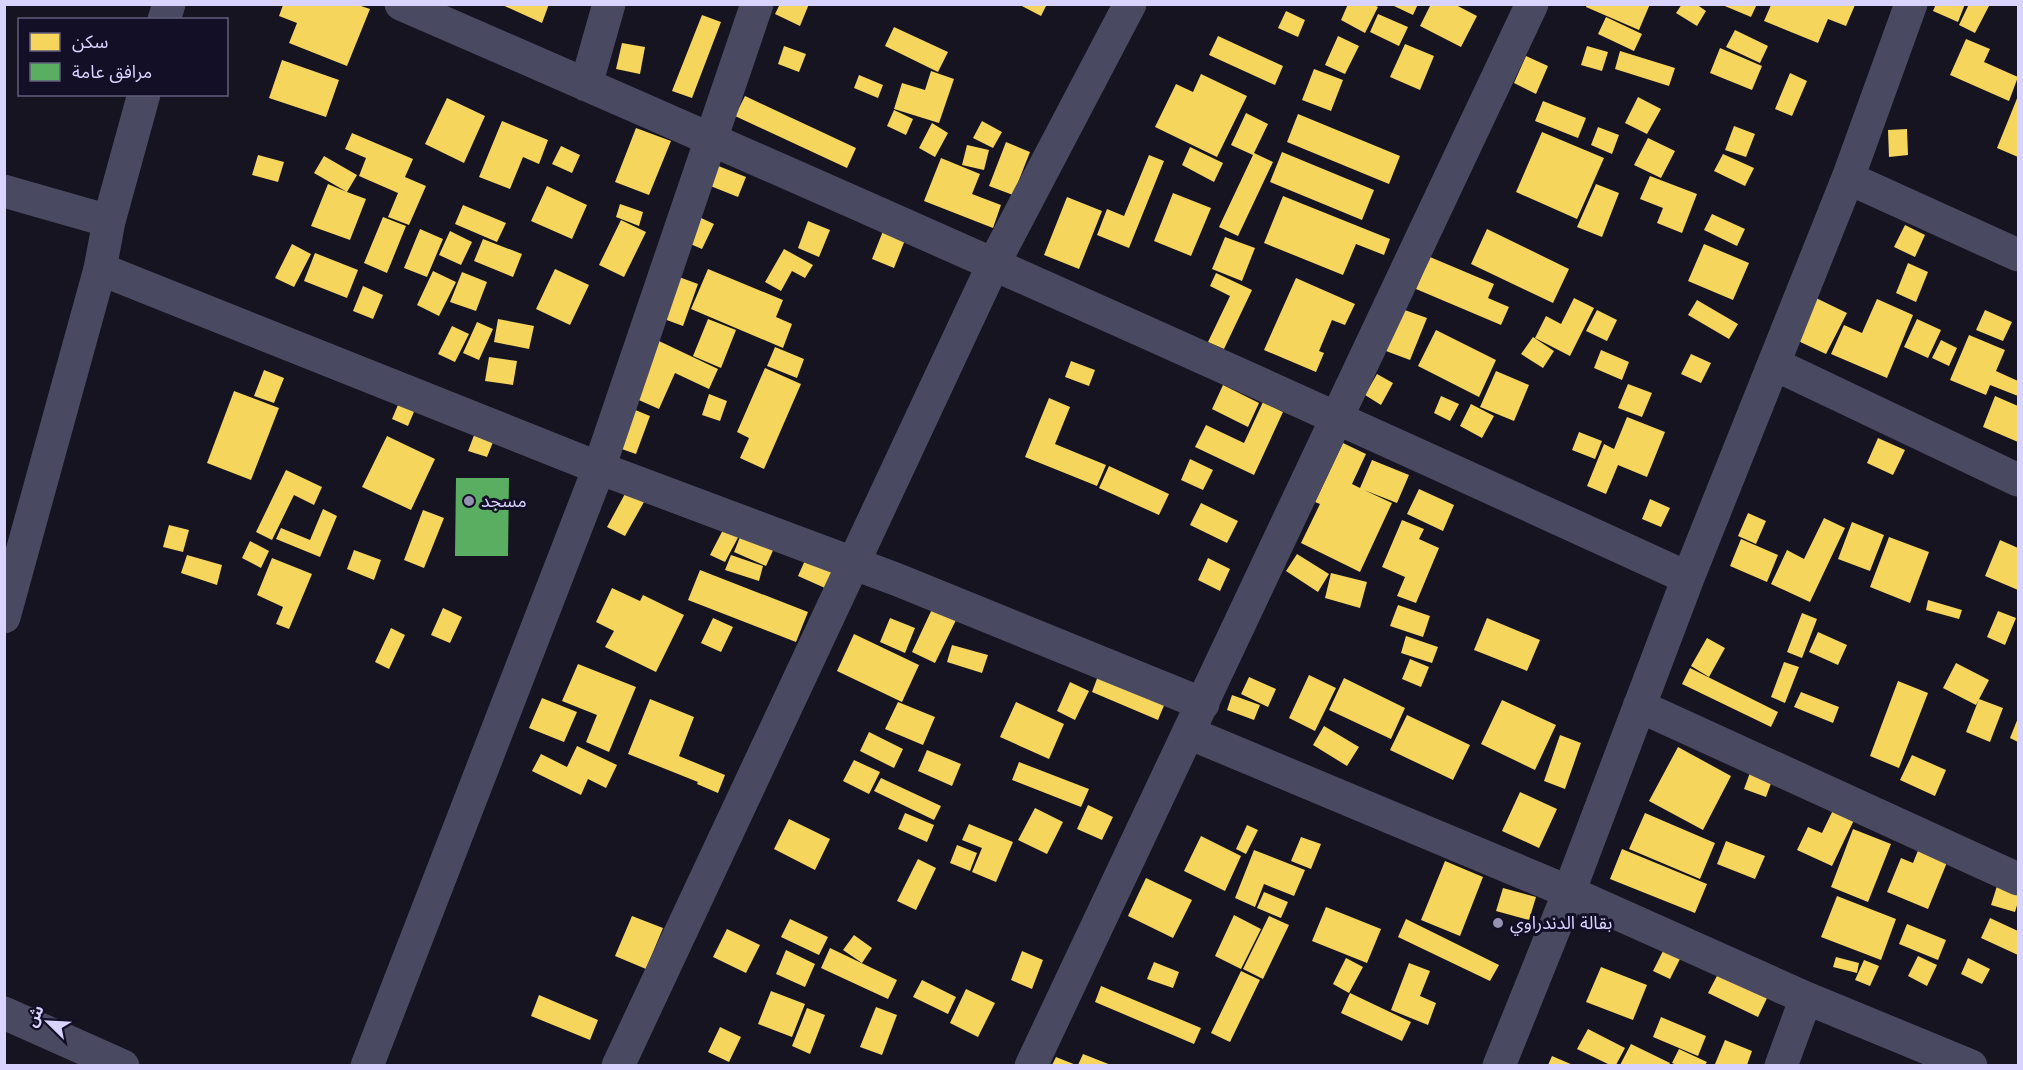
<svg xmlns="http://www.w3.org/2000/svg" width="2023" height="1070" font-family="'DM Sans','Noto Sans Arabic',sans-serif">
<rect width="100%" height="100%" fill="#161421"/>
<!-- homes -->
<path fill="#f6d55c" d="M500 4H549L542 23Z
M780 4H809L800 26 775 14Z
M1018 4H1047L1041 16Z
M1348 4H1372L1378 7 1365 33 1341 20Z
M1395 4H1418L1413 15 1394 6Z
M1431 4H1454L1477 16 1461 47 1420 26Z
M1587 4H1650L1639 30 1586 7Z
M1682 4H1696L1706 11 1697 26 1676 13Z
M1720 4H1757L1751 17Z
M1936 4H1965L1958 22 1933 11Z
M1969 4H1990L1975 33 1959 25Z
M283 5H358L370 9 347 66 289 43 297 23 279 16Z
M1771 5H1855L1846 26 1828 19 1818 43 1764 21Z
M1286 11 1305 20 1298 37 1278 28Z
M1378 14 1408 27 1399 46 1370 32Z
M702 15 721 22 692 98 672 91Z
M1606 17 1642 34 1634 51 1598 34Z
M894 27 948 52 938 72 885 46Z
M1735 30 1768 46 1760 63 1726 47Z
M1218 36 1283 66 1275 85 1209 55Z
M1338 36 1359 46 1345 74 1325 65Z
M1966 39 1990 49 1984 62 2018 77 2009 101 1950 75Z
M622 43 645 47 640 74 616 69Z
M1405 44 1434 56 1420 90 1390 77Z
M784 46 806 54 799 72 778 64Z
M1587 46 1608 52 1602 71 1581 65Z
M1720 48 1762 66 1752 90 1710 73Z
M1620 51 1675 68 1669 86 1615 69Z
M1526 56 1548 66 1536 94 1514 83Z
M282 60 339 80 326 117 269 98Z
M1314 69 1343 80 1331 111 1302 100Z
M931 71 954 79 939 123 894 109 902 83 925 90Z
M1790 73 1807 81 1792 116 1775 109Z
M1201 74 1247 96 1217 157 1155 127 1176 84 1193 92Z
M859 75 883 85 878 98 854 88Z
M745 96 856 148 847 168 735 116Z
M2018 96V157L1997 148Z
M1638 97 1661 109 1647 134 1625 123Z
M447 98 485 116 464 163 425 144Z
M1543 101 1586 118 1578 138 1535 121Z
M894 110 913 119 906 135 887 126Z
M1246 113 1268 124 1254 153 1273 162 1238 236 1219 227 1253 155 1231 145Z
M1298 114 1400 156 1389 184 1287 142Z
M502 121 548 140 539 164 523 157 510 189 479 177Z
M982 121 1002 132 993 148 973 138Z
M932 123 948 133 935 157 919 148Z
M1734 126 1755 134 1746 157 1725 150Z
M1598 127 1619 135 1612 154 1591 145Z
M636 128 671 141 649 195 615 182Z
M1907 129 1908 155 1889 157 1888 130Z
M1542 132 1604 158 1577 219 1516 192Z
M352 133 413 159 405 177 426 186 409 225 388 217 398 193 359 176 366 158 345 149Z
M1648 138 1675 151 1661 178 1634 165Z
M1006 142 1030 152 1013 195 989 186Z
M967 145 989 150 984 170 962 165Z
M561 146 580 155 572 173 552 164Z
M1190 147 1223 163 1214 182 1182 165Z
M1282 152 1374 190 1362 220 1270 182Z
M1723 154 1754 168 1745 186 1714 171Z
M258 155 284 162 278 182 252 175Z
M1149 155 1164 161 1129 248 1097 235 1107 209 1124 216Z
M324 156 357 175 347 192 366 199 350 240 311 226 328 184 347 192 314 173Z
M941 158 980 174 972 194 1001 205 993 228 924 201Z
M716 165 746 177 738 197 708 185Z
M1650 176 1697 194 1682 233 1657 223 1663 208 1640 199Z
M1596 184 1619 193 1602 237 1577 227Z
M547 186 587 205 572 239 531 221Z
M1173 193 1211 208 1191 256 1154 241Z
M1283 196 1390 239 1384 255 1356 244 1343 275 1264 243Z
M1067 197 1102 211 1079 269 1044 255Z
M620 204 643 212 639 226 616 217Z
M463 205 506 223 497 242 455 224Z
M1712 214 1745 229 1737 246 1704 230Z
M383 217 406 226 387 273 364 263Z
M699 217 714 224 702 249 688 243Z
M621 220 646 232 624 277 599 265Z
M808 221 830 230 819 257 798 248Z
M1905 225 1925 235 1915 257 1894 247Z
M420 229 443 239 427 277 404 268Z
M1487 229 1569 269 1553 303 1471 264Z
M450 231 472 242 461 265 439 255Z
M883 231 905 240 894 268 872 259Z
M1225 237 1255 248 1242 281 1212 269Z
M483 239 522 254 513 277 474 261Z
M292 244 311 254 294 287 275 278Z
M1704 244 1749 263 1733 300 1688 281Z
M784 249 813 265 805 278 792 271 781 291 765 282Z
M315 253 358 270 347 298 304 281Z
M1430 257 1494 284 1488 298 1509 307 1501 325 1416 289Z
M1908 263 1928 272 1916 302 1896 293Z
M555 269 589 285 570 325 536 309Z
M708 269 783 300 776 317 792 324 783 348 691 309Z
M433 271 456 282 439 316 417 305Z
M462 272 487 282 476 311 450 302Z
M1216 273 1252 290 1224 349 1208 342 1230 296 1210 286Z
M679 277 698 284 683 326 664 319Z
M1296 278 1355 304 1345 325 1332 320 1319 351 1324 353 1316 372 1264 350Z
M363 286 383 295 373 319 353 311Z
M1574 298 1594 308 1570 356 1535 338 1546 316 1561 324Z
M1816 298 1847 313 1826 354 1796 340Z
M1877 299 1913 315 1887 378 1831 354 1844 325 1862 333Z
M1697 300 1738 324 1729 339 1688 315Z
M1402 309 1427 318 1410 360 1386 351Z
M1597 310 1617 320 1607 341 1586 331Z
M1985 310 2012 322 2003 341 1976 330Z
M498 319 534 326 529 349 494 342Z
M708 319 736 330 721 368 693 356Z
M1917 319 1941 330 1928 358 1904 347Z
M477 322 493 329 479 360 463 353Z
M452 326 469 334 455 362 438 354Z
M1436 330 1496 360 1479 397 1418 366Z
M1969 335 2005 350 1996 371 2018 381V396L1990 385 1986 395 1950 380Z
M1533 337 1554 351 1543 368 1521 354Z
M1941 340 1957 348 1949 366 1932 358Z
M659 341 718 369 709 389 675 373 659 409 632 397Z
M775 347 804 359 797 378 767 366Z
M1601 350 1629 362 1622 380 1594 368Z
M1691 354 1711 363 1701 383 1681 374Z
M489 357 517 361 513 385 485 381Z
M1071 361 1095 370 1089 386 1065 377Z
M765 368 801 384 764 469 740 458 749 438 737 432Z
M264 370 284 378 274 403 254 396Z
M1496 371 1529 385 1514 421 1480 407Z
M1377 374 1393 383 1381 405 1365 395Z
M1628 384 1652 393 1642 417 1618 408Z
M1223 385 1259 403 1248 427 1212 409Z
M234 391 279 408 251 480 207 463Z
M709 394 727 401 720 421 702 415Z
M1441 396 1459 404 1450 421 1434 413Z
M1995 396 2018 406V442L1983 427Z
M1049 398 1070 407 1055 444 1106 465 1097 486 1025 457Z
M400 400 416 407 408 426 392 419Z
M1263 402 1283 412 1254 475 1195 447 1206 425 1244 443Z
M1471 404 1494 416 1482 438 1460 426Z
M628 407 650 416 636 454 613 446Z
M1627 417 1665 432 1647 477 1618 465 1606 494 1587 486 1604 444 1614 449Z
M476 430 495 437 487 457 468 451Z
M1579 432 1602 441 1595 459 1572 450Z
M387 436 435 459 411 510 362 487Z
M1878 438 1905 450 1893 475 1867 463Z
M1343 443 1366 454 1352 484 1360 488 1372 460 1409 475 1397 503 1364 490 1392 503 1360 572 1301 543 1320 504 1315 502Z
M1190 459 1213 470 1203 490 1181 480Z
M1109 466 1169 494 1159 515 1099 488Z
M286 470 322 487 314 505 294 495 272 540 256 532Z
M1419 489 1454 505 1443 531 1407 514Z
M626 492 644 502 625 536 607 527Z
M1650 499 1670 508 1661 527 1642 519Z
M1201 503 1238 521 1227 543 1190 525Z
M323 509 337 516 320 557 276 539 281 528 310 540Z
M423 510 444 518 424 568 404 560Z
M1748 513 1766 521 1756 544 1738 536Z
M1824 518 1845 528 1810 602 1771 584 1787 550 1804 559Z
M1402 520 1424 529 1419 539 1439 548 1416 603 1397 596 1405 577 1382 567Z
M1852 522 1884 535 1870 571 1838 559Z
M726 524 741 532 725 562 710 555Z
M169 525 189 530 183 552 163 547Z
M742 532 775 546 766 566 734 552Z
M1889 537 1929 552 1910 603 1870 587Z
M1741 539 1778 555 1767 582 1730 566Z
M2000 540 2018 548V590L1985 576Z
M250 541 269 551 261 568 242 558Z
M811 547 838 558 825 588 798 576Z
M354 550 381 560 374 580 347 569Z
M1297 554 1329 574 1318 592 1286 571Z
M187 555 222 565 217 585 181 573Z
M731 555 763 566 759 581 725 570Z
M272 558 312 574 289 629 276 624 283 607 257 595Z
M1208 558 1230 569 1220 591 1198 580Z
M700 570 808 612 796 642 688 600Z
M1331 573 1367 582 1360 608 1325 598Z
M612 588 640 601 643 595 684 615 656 672 605 647 614 631 596 622Z
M1928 600 1962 610 1959 619 1926 610Z
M1398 605 1430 616 1423 637 1390 626Z
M933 607 957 618 935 663 912 652Z
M443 608 462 617 450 643 431 635Z
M1998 611 2016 618 2005 645 1987 637Z
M1802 613 1817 619 1802 658 1787 652Z
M713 618 733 627 721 652 701 643Z
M890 618 915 628 905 653 880 642Z
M1487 618 1540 640 1527 671 1474 650Z
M391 628 405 635 389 669 375 662Z
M1818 632 1847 645 1838 665 1809 652Z
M854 634 919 665 902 702 837 671Z
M1406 636 1438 647 1432 663 1401 653Z
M1707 638 1725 648 1709 677 1691 666Z
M952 645 988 655 982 673 947 662Z
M1410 659 1429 667 1421 687 1402 679Z
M1784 662 1799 667 1785 703 1771 697Z
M1956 663 1989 680 1976 705 1943 688Z
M578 664 636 687 609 752 586 742 597 715 562 701Z
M1690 668 1778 712 1771 727 1682 684Z
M1309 675 1336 688 1315 731 1289 718Z
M1098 676 1165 703 1158 720 1092 692Z
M1249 677 1276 689 1268 707 1241 694Z
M1344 678 1405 708 1391 739 1329 710Z
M1898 681 1928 693 1899 768 1870 756Z
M1070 682 1089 691 1075 720 1057 711Z
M1801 692 1839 707 1833 723 1794 707Z
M1232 695 1260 705 1254 720 1227 710Z
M542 698 577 712 564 742 529 728Z
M650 699 694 717 679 756 725 775 718 793 697 784 698 782 628 754Z
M1979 699 2003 708 1990 742 1966 732Z
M1502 700 1556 725 1535 770 1481 744Z
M898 702 935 717 923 745 885 729Z
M1016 702 1064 724 1049 759 1000 737Z
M1407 715 1470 745 1453 780 1390 750Z
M2018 718V742L2010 738Z
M1324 726 1359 747 1347 766 1313 745Z
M869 732 903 749 894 768 860 751Z
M1560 735 1581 743 1565 789 1544 781Z
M577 746 617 765 606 788 588 779 581 795 532 771 541 754 567 767Z
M1678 747 1731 776 1703 830 1649 801Z
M927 750 961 764 952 786 918 771Z
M1912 755 1946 770 1935 796 1900 780Z
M854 760 880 772 869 794 843 781Z
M1019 762 1089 789 1081 807 1012 780Z
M1751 770 1773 778 1766 797 1744 789Z
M881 778 941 806 934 820 874 791Z
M1520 792 1557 809 1539 848 1502 831Z
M1088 805 1113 817 1102 840 1077 829Z
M1035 808 1063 822 1047 854 1018 840Z
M1834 808 1855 818 1832 866 1797 850 1808 827 1822 833Z
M905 813 934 825 927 842 898 829Z
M1645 813 1715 843 1700 879 1629 849Z
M789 819 830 839 815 870 774 849Z
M969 824 1013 842 996 882 972 872 982 848 962 840Z
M1247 825 1258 830 1246 854 1236 849Z
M1853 829 1891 844 1868 902 1831 887Z
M1201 836 1241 856 1225 891 1184 871Z
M1301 837 1321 844 1311 869 1291 861Z
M1726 841 1765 856 1755 879 1717 864Z
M1921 843 1950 855 1928 909 1887 892 1901 858 1913 863Z
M957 845 977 853 970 871 950 863Z
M1622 849 1707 884 1695 913 1610 879Z
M1254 850 1305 870 1294 896 1264 884 1255 907 1235 898Z
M918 859 936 868 916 910 897 901Z
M1445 861 1483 877 1460 936 1421 920Z
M1146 878 1192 900 1173 938 1128 916Z
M1997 886 2018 892V902L2015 912 1991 905Z
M1503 888 1536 897 1529 920 1496 911Z
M1264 892 1288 902 1281 918 1257 908Z
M1837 896 1896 919 1881 960 1821 937Z
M1326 907 1381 929 1367 963 1312 941Z
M1234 915 1261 929 1241 969 1215 956Z
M632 916 663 928 646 969 615 956Z
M1269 916 1289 925 1263 979 1243 969Z
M1990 918 2018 931V955L1981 938Z
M790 919 828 937 819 955 781 937Z
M1406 919 1499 965 1490 981 1398 937Z
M1907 924 1946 940 1938 960 1899 944Z
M727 929 760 945 746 973 713 957Z
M854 935 872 948 862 963 843 950Z
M830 948 897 980 888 999 821 968Z
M786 950 815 964 805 987 776 974Z
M1022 951 1043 960 1032 989 1011 980Z
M1663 951 1680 959 1670 979 1653 971Z
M1918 956 1937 965 1927 986 1908 976Z
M1836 957 1859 963 1857 973 1833 967Z
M1346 958 1363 967 1349 993 1333 984Z
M1968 958 1990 969 1982 984 1961 974Z
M1864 960 1879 966 1870 986 1855 980Z
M1154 962 1179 972 1173 988 1147 979Z
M1409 963 1430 971 1420 996 1436 1003 1428 1025 1391 1010Z
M1601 967 1647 985 1633 1020 1586 1002Z
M1241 971 1260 980 1230 1042 1211 1033Z
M1719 972 1768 996 1758 1017 1708 993Z
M922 980 956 997 948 1014 913 997Z
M1101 986 1201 1028 1194 1044 1095 1002Z
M966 989 995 1003 978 1037 950 1023Z
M771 991 805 1004 792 1037 758 1024Z
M1350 993 1411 1022 1402 1041 1341 1013Z
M539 995 598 1020 590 1040 531 1016Z
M876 1007 897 1015 882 1055 860 1047Z
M807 1008 825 1015 810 1054 792 1046Z
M1661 1017 1706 1036 1698 1056 1653 1037Z
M720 1027 741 1037 729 1062 708 1052Z
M1588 1029 1625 1048 1616 1065H1610L1577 1049Z
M1725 1040 1752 1051 1747 1065 1715 1064Z
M1631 1044 1670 1063 1669 1065H1620Z
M1679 1049 1707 1062 1705 1065H1677L1672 1063Z
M1083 1054 1111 1065H1078Z
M1552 1056 1573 1065H1548Z
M1056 1057 1076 1065H1052Z"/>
<!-- public -->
<path fill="#5aae61" d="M456 478H509L508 556H455Z"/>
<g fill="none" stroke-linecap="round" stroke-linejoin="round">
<!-- minor -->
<path stroke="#4a4962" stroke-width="33" d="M401 4C832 191 1261 382 1688 578
M586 85 609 4
M1848 178 2018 255
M4 191 109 221
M100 269 599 468 898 580 1203 704
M1774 364 2018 480
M1639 706 2018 879
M1189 733 1569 892 1806 998 1971 1066
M4 1013 123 1066
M367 1066 599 468 757 4
M618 1066 993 265 1130 4
M1031 1066 1532 4
M1499 1066 1569 892 1688 578 1848 178 1911 4
M1781 1066 1806 998"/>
<!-- tertiary -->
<path stroke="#4a4962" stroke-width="33" d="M164 20 169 4
M4 617 100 269 109 221 144 94"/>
</g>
<!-- markers -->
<g fill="#9591b1" stroke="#130f26" stroke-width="2">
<circle cx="469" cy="501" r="6"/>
<circle cx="1498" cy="923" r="6"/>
</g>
<g text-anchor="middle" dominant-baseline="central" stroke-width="6" stroke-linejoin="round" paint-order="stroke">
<!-- poi labels -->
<g font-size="18" fill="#d9d4ff" stroke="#130f26" text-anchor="start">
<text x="481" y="501">مسجد</text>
<text x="1510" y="923">بقالة الدندراوي</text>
</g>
</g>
<!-- border -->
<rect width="2023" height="1070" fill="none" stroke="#d9d4ff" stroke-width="12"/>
<!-- legend -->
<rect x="18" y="18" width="210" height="78" fill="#130f26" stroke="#625e7d" stroke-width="1.5"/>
<rect x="30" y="33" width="30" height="18" fill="#f6d55c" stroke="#625e7d" stroke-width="1.5"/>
<text x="72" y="48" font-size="18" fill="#d9d4ff">سكن</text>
<rect x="30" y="63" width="30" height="18" fill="#5aae61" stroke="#625e7d" stroke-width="1.5"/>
<text x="72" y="78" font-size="18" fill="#d9d4ff">مرافق عامة</text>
<!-- north arrow -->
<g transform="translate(48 1022) rotate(294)" stroke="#130f26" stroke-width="4.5" paint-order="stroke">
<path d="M0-4.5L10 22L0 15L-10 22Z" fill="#d9d4ff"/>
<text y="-9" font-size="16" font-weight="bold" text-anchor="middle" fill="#d9d4ff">ش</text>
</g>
</svg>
